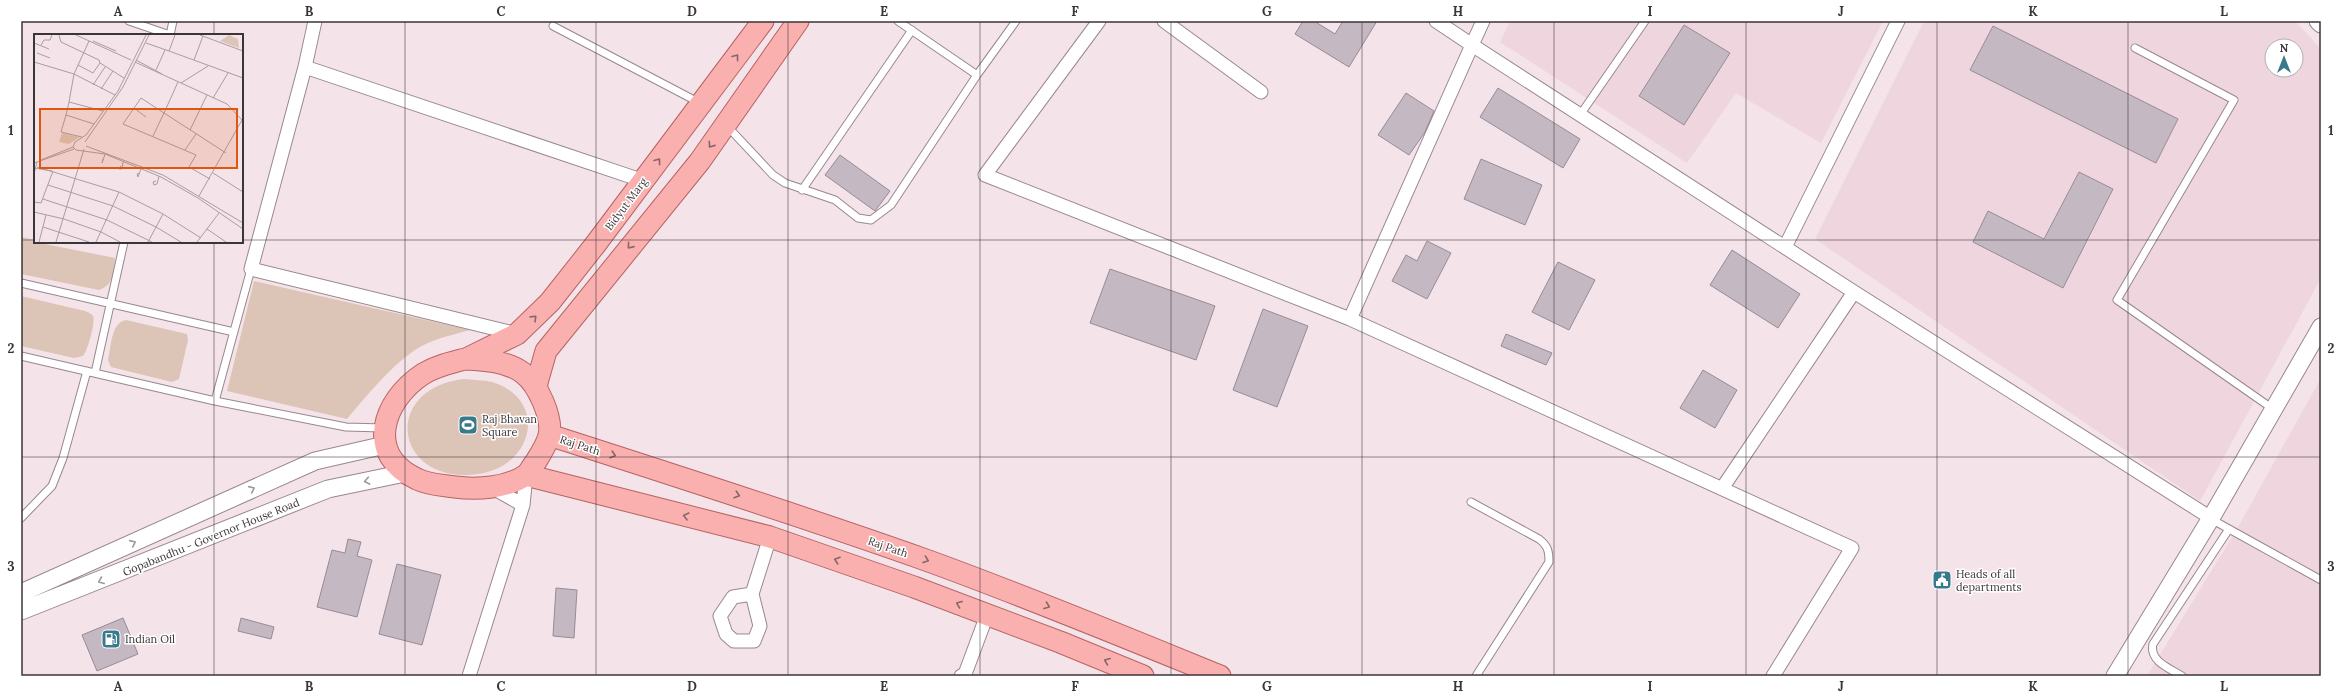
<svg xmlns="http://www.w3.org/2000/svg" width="2342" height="697" font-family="Lora,serif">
<rect width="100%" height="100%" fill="#f4e3e8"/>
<!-- built -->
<path fill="#efd5de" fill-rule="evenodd" d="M1510 21H1883L1821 143 1736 93 1687 163 1500 42Z
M1924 21H2295L2321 49V278L2200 501 1815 239ZM2272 46H2296V70H2272Z
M2321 378V676H2147L2237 529Z"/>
<!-- green -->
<path fill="#dcc4b7" d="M21 237 35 240V242L115 258C114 271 114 285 99 290L21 274Z
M254 281 470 330C452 335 431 339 415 350 389 368 368 394 347 419L227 391Z
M21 296 85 311C88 312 92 314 93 316 96 322 87 352 83 356L74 358 21 346Z
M126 320 187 334 188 340 179 379 172 382 111 367 108 360C111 348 111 322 126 320Z
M464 379C473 380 483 380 492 382 548 399 535 466 478 474 394 485 380 389 464 379Z"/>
<!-- building -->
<path fill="#c4b8c3" stroke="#978b96" d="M1303 21H1314L1335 34 1343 21H1377L1349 67 1295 34Z
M1684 25 1730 53 1684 125 1639 96Z
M1993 26 2178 119 2156 163 1970 70Z
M1498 88 1580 139 1563 168 1480 117Z
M1406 93 1434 111 1425 132 1409 155 1378 135Z
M840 155 890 191 875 211 825 175Z
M1481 159 1542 185 1525 225 1464 199Z
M2079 172 2113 189 2063 288 1973 242 1988 211 2044 239Z
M1427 241 1451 253 1427 299 1392 281 1406 255 1417 261Z
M1732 250 1800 294 1778 328 1710 285Z
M1558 262 1595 280 1569 330 1532 312Z
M1110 269 1215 306 1196 360 1090 323Z
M1263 309 1308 326 1277 407 1233 390Z
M1506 334 1552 353 1546 365 1501 346Z
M1703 370 1737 390 1715 428 1680 408Z
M348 539 361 542 357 556 372 560 357 617 317 607 332 550 345 553Z
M397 564 441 575 422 645 379 634Z
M556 588 577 590 574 638 553 636Z
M123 618 138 654 97 671 82 635Z
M241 618 274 627 271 639 238 631Z"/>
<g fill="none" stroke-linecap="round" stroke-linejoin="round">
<!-- service casing -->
<g stroke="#98888d" stroke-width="9">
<path id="service" d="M129 21 170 35
M898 21 977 75
M553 26 700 103
M170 35 173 21
M2135 48 2234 100 2117 300 2273 409
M1580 115 1645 21
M727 126 773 175 785 183 835 200 858 218 871 220 891 205 977 75 1016 21
M802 190 912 30
M251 269 215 401 346 427 383 428
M21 283 234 332
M21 356 215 401
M95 373 124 242
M1471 502 1539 539C1548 546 1549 551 1549 562L1476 676
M21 518 52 486 63 458 87 371
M2229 529 2321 580
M2182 676C2169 668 2149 661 2153 644L2229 529 2211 519"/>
</g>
<!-- minor casing -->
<g stroke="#98888d" stroke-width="15">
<path id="minor" d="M315 21 305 67 644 181
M1099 21 985 175 1350 319 1852 548 1773 676
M1164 21 1261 92
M1436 21 1472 45 1483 21
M305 67 251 269 517 334
M1785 247 1898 21
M1350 319 1472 45 1854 292 2211 518
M1723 487 1854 292
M493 488 523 505
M752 594 733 597 720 616 726 634 734 641H754L760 626 752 594 770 537
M469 676 523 505 526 475
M961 676 965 674 987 615"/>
</g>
<!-- tertiary casing -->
<g stroke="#98888d" stroke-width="19">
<path id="tertiary" d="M2318 21 2321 24
M21 593 315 461 385 445
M21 611 328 489 405 473
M2115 676 2211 518 2321 327"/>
</g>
<!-- primary casing -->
<g stroke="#b66363" stroke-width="23">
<path id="primary" d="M468 358 517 334 550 302 595 245 763 21
M465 359C485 360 507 361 523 373 538 384 553 418 549 436 546 446 540 455 535 463 532 466 529 473 526 475 507 488 477 490 455 487 442 485 429 485 417 479 365 455 382 401 423 374 436 366 450 363 465 359Z
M536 386 546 351 700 161 798 21
M549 435C674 475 799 515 923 559 1023 595 1122 636 1220 676
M526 475 770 537 914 587 1060 642 1143 676"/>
</g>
<!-- service -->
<use href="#service" stroke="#fff" stroke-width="7"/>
<!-- minor -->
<use href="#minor" stroke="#fff" stroke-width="13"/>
<!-- tertiary -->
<use href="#tertiary" stroke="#fff" stroke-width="17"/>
<!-- primary -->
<use href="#primary" stroke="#fab0af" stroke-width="21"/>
</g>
<!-- one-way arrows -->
<defs><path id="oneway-chevron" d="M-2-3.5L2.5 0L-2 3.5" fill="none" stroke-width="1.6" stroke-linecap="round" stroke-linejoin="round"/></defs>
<g stroke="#886667">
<use href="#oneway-chevron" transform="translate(736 57) rotate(-53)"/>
<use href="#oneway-chevron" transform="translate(711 145) rotate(125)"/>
<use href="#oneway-chevron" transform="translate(658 161) rotate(-53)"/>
<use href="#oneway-chevron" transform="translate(630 246) rotate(129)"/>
<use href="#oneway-chevron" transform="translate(534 318) rotate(-44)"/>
<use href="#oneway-chevron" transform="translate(613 455) rotate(18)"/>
<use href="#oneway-chevron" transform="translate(737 495) rotate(18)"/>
<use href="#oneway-chevron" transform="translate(686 516) rotate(-166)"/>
<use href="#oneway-chevron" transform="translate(837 560) rotate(-161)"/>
<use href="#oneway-chevron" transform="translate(926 560) rotate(20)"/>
<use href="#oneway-chevron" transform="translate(959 604) rotate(-159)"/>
<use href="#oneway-chevron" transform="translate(1047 606) rotate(21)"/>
<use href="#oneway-chevron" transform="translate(1107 661) rotate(-158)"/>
</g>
<g stroke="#9e9a9b">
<use href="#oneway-chevron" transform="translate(367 481) rotate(169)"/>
<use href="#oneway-chevron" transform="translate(252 489) rotate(-24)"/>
<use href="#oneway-chevron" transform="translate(133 543) rotate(-24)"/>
<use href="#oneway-chevron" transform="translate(101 581) rotate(158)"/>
</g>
<!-- grid -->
<path fill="none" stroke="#3c3537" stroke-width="1" stroke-opacity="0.55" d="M214 21V35M405 21V676M596 21V676M788 21V676M980 21V676M1171 21V676M1362 21V676M1554 21V676M1746 21V676M1937 21V676M2128 21V676M21 240H35M242 240H2321M214 242V676M21 457H2321"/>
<!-- icons -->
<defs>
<g id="stadium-square" transform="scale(1)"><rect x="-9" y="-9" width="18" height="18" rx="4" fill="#38798c" stroke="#fff"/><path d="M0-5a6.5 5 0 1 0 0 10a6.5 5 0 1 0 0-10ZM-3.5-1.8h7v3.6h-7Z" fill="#fff"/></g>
<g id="civic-square" transform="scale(1)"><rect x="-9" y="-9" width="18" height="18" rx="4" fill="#38798c" stroke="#fff"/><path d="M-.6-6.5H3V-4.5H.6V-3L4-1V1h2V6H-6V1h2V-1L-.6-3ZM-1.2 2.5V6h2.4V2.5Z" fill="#fff"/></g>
<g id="fuel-square" transform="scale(1)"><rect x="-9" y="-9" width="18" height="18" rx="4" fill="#38798c" stroke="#fff"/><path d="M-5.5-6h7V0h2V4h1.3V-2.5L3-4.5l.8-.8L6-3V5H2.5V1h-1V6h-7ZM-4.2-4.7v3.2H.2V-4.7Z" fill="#fff"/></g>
</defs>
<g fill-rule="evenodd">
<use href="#stadium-square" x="468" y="425"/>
<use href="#civic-square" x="1942" y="580"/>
<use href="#fuel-square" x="111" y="639"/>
</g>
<g text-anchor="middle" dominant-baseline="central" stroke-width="3" stroke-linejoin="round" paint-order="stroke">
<!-- street labels -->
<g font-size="11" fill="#3c3537" stroke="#fff">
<text transform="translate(626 204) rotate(-53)">Bidyut Marg</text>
<text transform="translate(580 445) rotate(18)">Raj Path</text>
<text transform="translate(211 537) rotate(-22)">Gopabandhu - Governor House Road</text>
<text transform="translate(888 547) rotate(19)">Raj Path</text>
</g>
<!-- poi labels -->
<g font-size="11" fill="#3c3537" stroke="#fff" text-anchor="start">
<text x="482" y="419">Raj Bhavan<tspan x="482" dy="13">Square</tspan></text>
<text x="1956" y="574">Heads of all<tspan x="1956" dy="13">departments</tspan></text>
<text x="125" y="639">Indian Oil</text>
</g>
</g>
<!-- overview -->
<g transform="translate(34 34)">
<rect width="209" height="209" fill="#f4e3e8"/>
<path d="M195 1 204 5 205 14 186 7ZM28 99 46 103 35 110 25 108Z" fill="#dcc4b7"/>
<path fill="none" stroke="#aa9da1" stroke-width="1" d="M25 1 27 8 65 26 66 29 90 44M42 1 97 26M112 1 84 57 52 101 41 108 39 113 42 116 71 120 127 143 164 164 209 195M166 1 209 17M55 7 40 40 35 68 69 77M59 7 82 17M0 9 15 15M112 9 135 17 141 1M7 11 10 6H16L18 1M135 17 209 44M3 19 16 24M102 26 128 40M160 26 169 2M0 28 40 40 81 61M101 28 193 70 208 86 165 162M44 31 59 39 66 29M122 36 131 16M144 48 130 79 107 64 89 90 162 121 155 133 176 145M147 49 174 32M59 51 71 33M67 55 79 37M179 64 194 39M35 68 32 81 60 90M100 74 112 83M32 81 27 98 48 103M156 96 173 61M119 102 130 79 192 119M51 108 89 53 115 1M52 112 129 141 209 189M151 116 162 100M69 125 68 129 71 120M7 126 39 113M0 129 40 115M87 132 85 135H88L89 128M3 133 85 158 129 180 167 204M0 134 18 137M105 139 103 140 104 143 107 135M179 139 209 158M0 140 3 128M122 147 119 148 120 151 123 150 125 142M14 151 79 172 122 193 147 208M9 165 73 186 118 208M0 168 7 169 19 137M0 178 30 185 67 198 86 208M9 193 55 208M173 195 192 208M5 208 12 181M22 208 50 115M62 208 85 158M114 208 129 180M163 208 185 179"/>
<path fill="#df570e" fill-opacity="0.15" stroke="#df570e" stroke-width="2" d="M6 75H203V134H6Z"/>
<rect width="209" height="209" fill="none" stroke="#3c3537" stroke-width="2"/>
</g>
<!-- border -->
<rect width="2342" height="697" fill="none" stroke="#ffffff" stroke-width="44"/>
<!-- north arrow -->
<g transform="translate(2284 58)"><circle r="19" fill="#ffffff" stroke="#b1aeaf"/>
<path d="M0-3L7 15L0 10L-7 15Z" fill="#38798c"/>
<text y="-6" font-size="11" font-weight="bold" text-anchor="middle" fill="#3c3537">N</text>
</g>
<rect x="22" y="22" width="2298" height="653" fill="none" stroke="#3c3537" stroke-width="1.5"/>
<g font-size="13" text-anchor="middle" font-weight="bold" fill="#3c3537">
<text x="118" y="16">A</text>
<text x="309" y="16">B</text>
<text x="501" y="16">C</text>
<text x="692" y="16">D</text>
<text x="884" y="16">E</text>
<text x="1075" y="16">F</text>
<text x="1267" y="16">G</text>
<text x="1458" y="16">H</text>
<text x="1650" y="16">I</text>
<text x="1841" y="16">J</text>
<text x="2033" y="16">K</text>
<text x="2224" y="16">L</text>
<text x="11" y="135">1</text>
<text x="2331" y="135">1</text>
<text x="11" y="353">2</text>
<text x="2331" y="353">2</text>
<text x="11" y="571">3</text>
<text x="2331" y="571">3</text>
<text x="118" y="691">A</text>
<text x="309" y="691">B</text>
<text x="501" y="691">C</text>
<text x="692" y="691">D</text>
<text x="884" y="691">E</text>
<text x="1075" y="691">F</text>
<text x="1267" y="691">G</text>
<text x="1458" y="691">H</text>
<text x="1650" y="691">I</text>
<text x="1841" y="691">J</text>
<text x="2033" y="691">K</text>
<text x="2224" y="691">L</text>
</g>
</svg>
